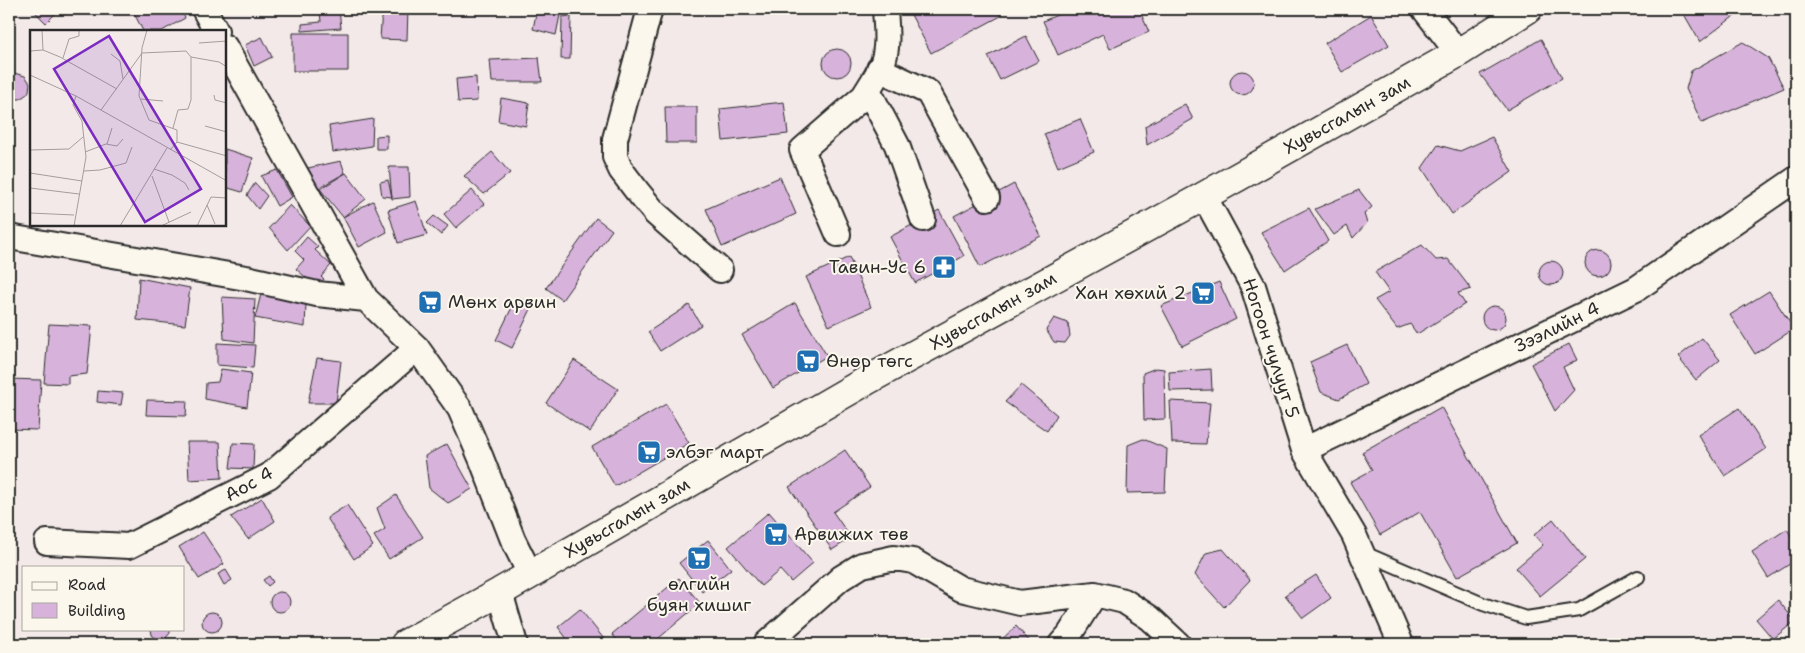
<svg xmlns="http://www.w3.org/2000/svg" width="1805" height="653" font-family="'Shantell Sans',sans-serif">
<rect width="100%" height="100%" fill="#f4e9e9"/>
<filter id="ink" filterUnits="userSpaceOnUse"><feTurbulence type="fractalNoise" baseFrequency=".02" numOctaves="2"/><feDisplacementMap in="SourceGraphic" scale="10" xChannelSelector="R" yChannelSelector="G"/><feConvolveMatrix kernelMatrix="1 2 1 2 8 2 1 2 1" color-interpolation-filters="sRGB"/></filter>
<g filter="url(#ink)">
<!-- building -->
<path fill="#d7b3dc" stroke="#2b2b2b" d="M32 9H60L46 23Z
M132 9H180L185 18 162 31H143Z
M339 9 341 28 302 31V24L321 22 320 11Z
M382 9H408L407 40 380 39Z
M486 9H535V11L486 10Z
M537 9 561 10 556 35 533 29Z
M908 9H936L938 13 945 9H997L1001 16 931 53Z
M1071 9H1139L1149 32 1110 49 1103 34 1058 55 1043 21Z
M1681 9H1739L1741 11 1700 42Z
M1371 15 1389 45 1342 72 1325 43Z
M571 16 570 59H561L562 17Z
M293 33H348V71H293Z
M1026 36 1039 61 1000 80 988 56Z
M262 37 272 57 254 66 245 45Z
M1541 39 1562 78 1507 110 1480 74Z
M1743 42 1768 58 1784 88 1702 123 1686 89 1691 71Z
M823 63a14 14 0 1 1 28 0a14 14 0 1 1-28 0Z
M539 58 542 82H492L490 60Z
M1230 83a12 12 0 1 1 24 0a12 12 0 1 1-24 0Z
M14 73 25 76 30 83 29 91 27 94 20 99H15L9 95V76Z
M476 77 477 101 458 102 456 79Z
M501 98 529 103 526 126 498 121Z
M784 102 788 134 723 141 720 109Z
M1185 104 1193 119 1147 145 1145 126Z
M665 107H697V143H666Z
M373 119 372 146 333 152 329 126Z
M1080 119 1094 152 1058 167 1044 134Z
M387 135V149H376V136Z
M1492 137 1512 172 1452 214 1422 168 1438 145 1460 151Z
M225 149 253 158 242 192 225 187Z
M492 152 510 173 484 194 464 176Z
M341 161 345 173 317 189 308 168Z
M389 167H409L410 197 392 199Z
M277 170 292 197 277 206 261 176Z
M346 173 366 199 343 217 320 189Z
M780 177 796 214 722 247 706 209Z
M388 180 392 197 382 196 380 182Z
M255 183 267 196 258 209 247 195Z
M1014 184 1041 236 980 267 954 216Z
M472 190 484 204 456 228 444 214Z
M1359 190 1372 207 1364 214 1367 223 1353 238 1347 226 1334 235 1315 209Z
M373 201 387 232 359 247 343 217Z
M416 201 427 235 398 243 388 210Z
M290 205 310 226 288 250 269 228Z
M1309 208 1328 241 1285 270 1261 232Z
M939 210 964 256 915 283 890 237Z
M434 216 448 226 441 235 427 223Z
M596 218 612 230 562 300 546 288Z
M307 237 318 247 315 250 331 265 321 277 324 279 317 287 296 269 304 260 295 251Z
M1422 245 1436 260 1448 259 1471 289 1458 293 1465 304 1417 334 1410 324 1397 329 1375 300 1389 292 1375 272Z
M1585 263a13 13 0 1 1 26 0a13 13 0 1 1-26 0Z
M849 257 871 307 829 326 806 277Z
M1539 273a12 12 0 1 1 24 0a12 12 0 1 1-24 0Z
M139 278 190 288 185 325 137 320Z
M1219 282 1236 319 1182 346 1161 306Z
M1769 291 1794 329 1755 354 1730 315Z
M261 294 306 304 305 327 255 318Z
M222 297 255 299 253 343 224 339Z
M517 297 533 305 512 348 496 340Z
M795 303 827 356 773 388 742 335Z
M689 305 701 325 660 351 648 332Z
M1482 318a12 12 0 1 1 24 0a12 12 0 1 1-24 0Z
M1054 318 1068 323 1070 336 1065 343 1054 342 1046 330Z
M49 324 92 326 87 374 68 376V384L44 383Z
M1702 338 1720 360 1696 380 1678 357Z
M217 343 255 345 253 368 217 365Z
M1569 344 1577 360 1563 367 1574 390 1555 411 1531 364Z
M1347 345 1366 384 1339 399 1321 392 1310 362Z
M317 358 341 361 336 403H308Z
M574 360 618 389 590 432 546 403Z
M1156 368 1164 369 1165 419 1144 420 1143 373Z
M221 369 251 373 247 407 205 399 206 383 218 382Z
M1211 369 1212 390 1170 391 1169 372Z
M9 379 41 380 38 430 9 429Z
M1021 385 1057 415 1047 431 1005 402Z
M98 391 123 393 121 405 97 402Z
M147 400 187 401 186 416 146 415Z
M1170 401 1210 403 1206 444 1172 443Z
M666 404 689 443 615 486 592 447Z
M1441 407 1517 543 1457 577 1420 512 1380 535 1350 482 1372 470 1362 452Z
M1739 408 1766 449 1725 476 1698 435Z
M1143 439 1167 449 1165 492 1127 493 1128 445Z
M187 442H220L222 478 189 480Z
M233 443 254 444 253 469 230 468Z
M447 444 472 489 448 503 429 488 425 456Z
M845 450 870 487 833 512 851 538 832 550 789 487Z
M396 495 423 537 389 559 374 536 385 529 377 508Z
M262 498 275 521 248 539 231 517Z
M347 505 373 546 354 559 327 518Z
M769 512 813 563 791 582 780 570 761 586 728 547Z
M1553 519 1585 559 1540 596 1516 568 1543 545 1534 535Z
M1787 529 1796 544V560L1768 578 1752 552Z
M203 532 224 564 199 579 179 547Z
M708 540 731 569 702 592 679 563Z
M1223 549 1250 580 1224 607 1195 575 1206 553Z
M226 570 232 580 224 585 218 574Z
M1316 575 1331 598 1303 618 1285 595Z
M269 576 273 582 268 586 263 580Z
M679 578 700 603 652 644H620L612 634Z
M270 602a10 10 0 1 1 20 0a10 10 0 1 1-20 0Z
M1778 600 1795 621 1773 639 1756 619Z
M580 609 608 644H571L558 627Z
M202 622a10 10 0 1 1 20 0a10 10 0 1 1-20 0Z
M1016 626 1032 644H997Z
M151 629H170V633L165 639 158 640 152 635Z
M11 635 17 644H9V637Z"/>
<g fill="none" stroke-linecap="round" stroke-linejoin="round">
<!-- service casing -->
<g stroke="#2b2b2b" stroke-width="16">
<path id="service" d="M1362 552 1483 604 1526 618 1579 610 1638 577"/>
</g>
<!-- minor casing -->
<g stroke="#2b2b2b" stroke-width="28">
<path id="minor" d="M204 9 216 31
M650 9 615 139V157L621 170 637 191 655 213 720 270
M1424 9 1458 53
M225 47 366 299 417 348 460 409 481 458 513 540 530 574
M879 69 928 92 987 198
M868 90 897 145 923 219
M1204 196 1253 286 1304 450 1354 535 1401 644
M838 234 802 150 864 96C870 86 877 76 882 65 889 47 886 27 885 9
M9 237 246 278 317 294 366 299
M1304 450 1636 289 1796 179
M47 542 129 546 269 476 417 348
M500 592 515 644
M766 644 841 578 862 565 894 558 913 561 961 589 1020 603 1095 594 1124 601 1150 618 1178 644
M1061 644 1069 635 1095 594"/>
</g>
<!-- secondary casing -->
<g stroke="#2b2b2b" stroke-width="31">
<path id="secondary" d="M405 644 500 592 866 381 1204 196 1458 53 1528 9"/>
</g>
<!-- service -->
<use href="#service" stroke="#fbf7ec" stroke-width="12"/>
<!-- minor -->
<use href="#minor" stroke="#fbf7ec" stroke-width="24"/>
<!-- secondary -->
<use href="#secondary" stroke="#fbf7ec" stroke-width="28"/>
</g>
</g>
<!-- icons -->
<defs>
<g id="pharmacy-square" transform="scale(1.25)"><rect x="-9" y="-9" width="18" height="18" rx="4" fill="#1f6fb2" stroke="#fbf7ec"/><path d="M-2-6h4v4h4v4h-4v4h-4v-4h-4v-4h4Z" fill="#fff"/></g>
<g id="supermarket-square" transform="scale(1.25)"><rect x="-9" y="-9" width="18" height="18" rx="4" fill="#1f6fb2" stroke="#fbf7ec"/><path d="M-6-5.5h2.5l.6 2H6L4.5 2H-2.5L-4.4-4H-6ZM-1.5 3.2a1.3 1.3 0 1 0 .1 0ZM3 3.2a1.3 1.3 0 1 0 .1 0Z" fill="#fff"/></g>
</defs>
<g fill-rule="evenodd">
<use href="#pharmacy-square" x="944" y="267"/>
<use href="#supermarket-square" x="1203" y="293"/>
<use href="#supermarket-square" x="430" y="302"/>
<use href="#supermarket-square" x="808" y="361"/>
<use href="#supermarket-square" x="649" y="452"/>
<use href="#supermarket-square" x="776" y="534"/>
<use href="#supermarket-square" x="699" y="558"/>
</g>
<g text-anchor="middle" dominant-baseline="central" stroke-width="4" stroke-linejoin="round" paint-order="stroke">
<!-- street labels -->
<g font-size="18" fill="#2b2b2b" stroke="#fbf7ec">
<text transform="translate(1347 115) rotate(-29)">Хувьсгалын зам</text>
<text transform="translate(993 311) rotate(-29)">Хувьсгалын зам</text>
<text transform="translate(1557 327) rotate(-26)">Зээлийн 4</text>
<text transform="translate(1271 348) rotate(72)">Ногоон чулуут 5</text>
<text transform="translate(249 484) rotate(-29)">Аос 4</text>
<text transform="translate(627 518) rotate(-30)">Хувьсгалын зам</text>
</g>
<!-- poi labels -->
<g font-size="18" fill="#2b2b2b" stroke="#fbf7ec" text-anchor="start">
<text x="926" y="267" text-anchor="end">Тавин-Ус 6</text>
<text x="1186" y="293" text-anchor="end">Хан хөхий 2</text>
<text x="448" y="302">Мөнх арвин</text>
<text x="826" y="361">Өнөр төгс</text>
<text x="666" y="452">элбэг март</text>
<text x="794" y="534">Арвижих төв</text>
<text x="699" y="584" text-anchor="middle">өлгийн<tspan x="699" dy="21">буян хишиг</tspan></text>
</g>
</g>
<!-- overview -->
<g transform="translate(30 30)">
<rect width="196" height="196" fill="#f4e9e9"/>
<path fill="none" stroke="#a49d9d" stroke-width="1" d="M12 0 13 20M117 0 112 18 109 66 119 90 147 100V112L140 120M169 13 197 11M0 21 13 20 30 27 87 59M81 24 90 31 93 49M161 27 189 32 197 37M33 28 39 9 49 6V0M0 45 46 66 197 151M184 65 185 70 197 73M111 69 133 71M71 80 112 23 156 21 161 27V70L158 79 148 80 143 98M175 96 197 102M147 112 197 126M77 114 82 98M0 120 39 119 53 107M55 122 76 114 87 116 93 109M124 139 142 145 155 153 159 160M54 141 70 140 96 133 102 117M0 143 52 151M122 146 139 192M0 158 49 164M177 175 185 194M0 183 44 185M44 196 56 127 52 91 43 75 46 66M90 196 137 118M131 196 161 182M167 196 181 167 197 168"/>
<path fill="#7b2cbf" fill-opacity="0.15" stroke="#7b2cbf" stroke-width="2.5" d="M79 6 171 159 115 192 24 39Z"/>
<rect width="196" height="196" fill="none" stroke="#2b2b2b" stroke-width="2.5"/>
</g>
<!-- margin -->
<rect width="1805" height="653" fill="none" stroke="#fbf7ec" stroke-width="30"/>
<rect x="15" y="15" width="1775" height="623" fill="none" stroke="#2b2b2b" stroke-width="2" filter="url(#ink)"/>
<!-- legend -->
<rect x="22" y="566" width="162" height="65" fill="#fbf7ec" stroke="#a8a59f"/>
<rect x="32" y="582" width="25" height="8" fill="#fbf7ec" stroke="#a8a59f"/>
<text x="68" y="590" font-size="15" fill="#2b2b2b">Road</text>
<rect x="32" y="603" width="25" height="15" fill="#d7b3dc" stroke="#a8a59f"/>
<text x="68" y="616" font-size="15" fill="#2b2b2b">Building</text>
</svg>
